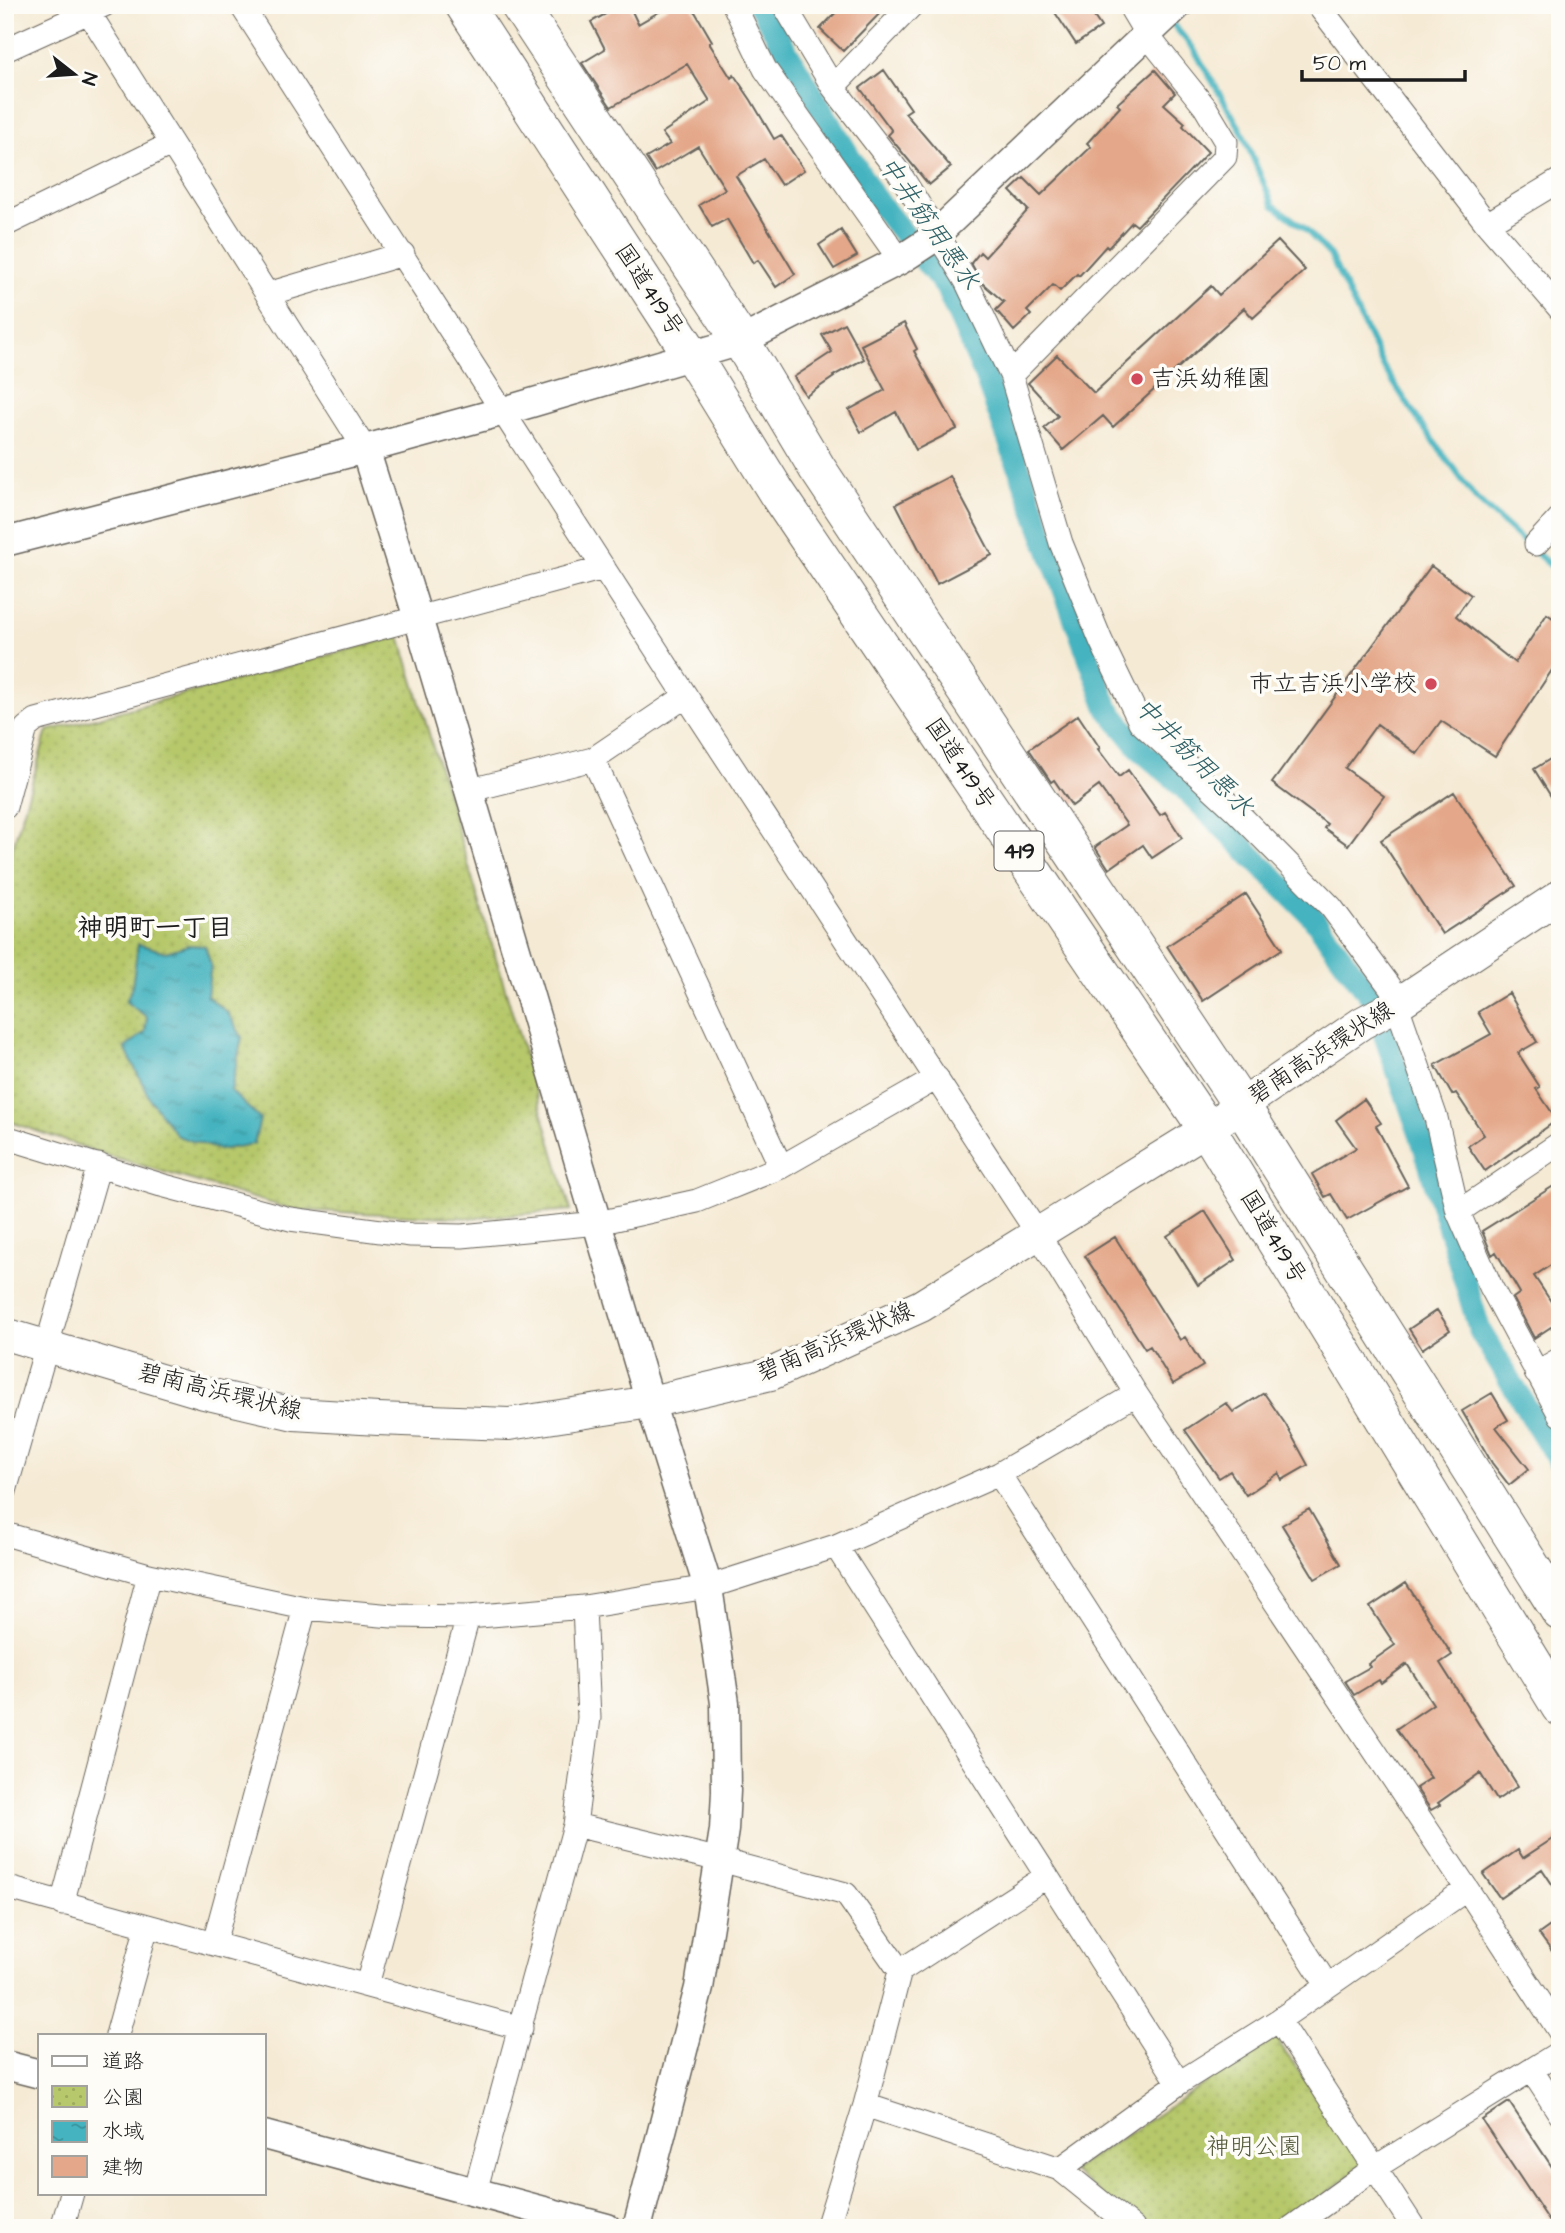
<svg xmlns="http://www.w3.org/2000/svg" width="1565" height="2233" font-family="'Architects Daughter','Klee One',sans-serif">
<defs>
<pattern id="park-dots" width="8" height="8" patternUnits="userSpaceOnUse" patternTransform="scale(1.75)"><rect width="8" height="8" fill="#b6c86b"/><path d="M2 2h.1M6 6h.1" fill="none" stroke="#9cab5c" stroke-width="1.8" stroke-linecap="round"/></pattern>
<pattern id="water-ripples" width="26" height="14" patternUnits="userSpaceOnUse" patternTransform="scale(1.75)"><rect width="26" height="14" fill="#45b4c0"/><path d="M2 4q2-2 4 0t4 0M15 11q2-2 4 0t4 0" fill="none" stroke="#39929b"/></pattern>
</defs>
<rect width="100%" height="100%" fill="#fdfcf7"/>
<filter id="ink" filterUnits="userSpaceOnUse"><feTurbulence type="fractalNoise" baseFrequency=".0143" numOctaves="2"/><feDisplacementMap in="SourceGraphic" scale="14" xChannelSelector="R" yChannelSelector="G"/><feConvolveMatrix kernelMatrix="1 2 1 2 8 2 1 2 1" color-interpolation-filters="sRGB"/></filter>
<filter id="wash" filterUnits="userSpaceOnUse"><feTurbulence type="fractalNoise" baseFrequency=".00686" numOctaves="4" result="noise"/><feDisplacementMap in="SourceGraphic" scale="28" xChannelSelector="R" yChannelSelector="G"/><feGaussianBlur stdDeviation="1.57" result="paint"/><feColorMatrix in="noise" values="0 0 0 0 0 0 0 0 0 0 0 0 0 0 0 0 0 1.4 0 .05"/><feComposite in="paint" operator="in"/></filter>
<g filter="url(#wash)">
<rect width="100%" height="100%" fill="#f5ead4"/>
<!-- park -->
<path fill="url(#park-dots)" stroke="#697244" stroke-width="2" d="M400 636 571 1210 472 1218 294 1210 103 1154 5 1120V874L47 731Z
M1275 2037 1365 2165 1279 2228H1144L1072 2171Z"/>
<!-- water -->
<path fill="url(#water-ripples)" stroke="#30686e" stroke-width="2" d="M138 944 166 952 188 945 205 946 211 965 207 996 228 1013 242 1037 231 1091 260 1119 254 1144 219 1150 177 1136 150 1099 125 1048 145 1032 147 1017 126 1002 132 987Z"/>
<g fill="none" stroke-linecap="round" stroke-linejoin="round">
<!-- stream -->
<path stroke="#45b4c0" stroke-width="6" d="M1171 22 1193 48 1241 130 1273 205 1303 227 1330 255 1384 368 1421 424 1476 499 1560 574"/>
<!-- canal -->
<path stroke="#45b4c0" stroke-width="23" d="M759 5 873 196 946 287 984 373 1108 709 1143 752 1175 779 1311 915 1371 997 1423 1143 1480 1331 1560 1463"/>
</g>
<g id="blocks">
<!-- building -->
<path fill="#e4a789" d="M608 5H629L638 24 671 5H691L712 41 709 43 731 78 734 75 751 100 774 139 781 135 804 170 781 185 764 159 736 176 795 274 776 287 758 260 753 263 727 219 712 227 699 205 725 189 698 146 655 172 646 158 670 144 662 133 710 101 687 64 611 107 582 63 605 49 591 22 611 11Z
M843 5H888L843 51 820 29Z
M1050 5H1086L1101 27 1076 44Z
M884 70 911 109 905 113 951 167 929 185 888 135 892 131 860 88Z
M1155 70 1175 93 1164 104 1185 123 1183 126 1208 152 1137 226 1132 222 1108 248 1106 246 1079 276 1077 274 1060 291 1053 285 1027 311 1031 315 1014 331 996 310 1004 302 982 283 971 263 980 252 985 257 1028 210 1010 191 1024 178 1041 195 1091 147 1087 143 1120 107 1117 104Z
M841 230 857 256 834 269 819 245Z
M1278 241 1305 270 1253 318 1244 308 1113 427 1103 416 1063 450 1044 428 1058 416 1028 383 1057 355 1094 393 1211 286 1219 295Z
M844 323 864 359 833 376 834 377 806 396 794 377 832 352 822 335Z
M904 323 917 349 914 351 957 429 916 450 896 412 861 432 849 410 885 390 861 345Z
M950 476 992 555 937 584 896 504Z
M1431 566 1471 595 1456 616 1515 663 1547 614 1560 623V658L1495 756 1441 721 1417 754 1377 724 1345 768 1384 796 1348 845 1324 828 1327 824 1272 783Z
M1078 715 1100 748 1098 749 1119 777 1128 770 1160 815 1165 812 1182 838 1152 858 1143 845 1109 869 1095 847 1127 825 1099 786 1072 806 1054 780 1051 782 1029 749Z
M1560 753V811L1534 769Z
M1454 792 1516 886 1442 934 1381 840Z
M1246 894 1282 949 1203 1001 1167 946Z
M1509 993 1537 1042 1518 1053 1540 1087 1536 1089 1557 1120 1485 1171 1468 1146 1484 1135 1456 1093 1452 1095 1435 1065 1491 1034 1478 1012Z
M1364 1099 1381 1123 1376 1126 1408 1186 1347 1220 1331 1194 1325 1197 1312 1174 1356 1148 1336 1120Z
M1560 1182V1259L1534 1276 1560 1315V1321L1534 1338 1513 1298 1520 1293 1496 1252 1492 1255 1482 1231Z
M1205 1211 1236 1260 1198 1285 1167 1236Z
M1115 1237 1180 1340 1185 1337 1203 1366 1173 1384 1150 1346 1145 1349 1085 1256Z
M1437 1310 1450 1330 1422 1349 1409 1329Z
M1264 1393 1286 1425 1308 1465 1282 1480 1279 1473 1246 1495 1230 1471 1219 1478 1185 1430 1226 1403 1233 1412Z
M1492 1393 1508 1420 1496 1427 1529 1469 1509 1485 1492 1463 1462 1411Z
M1309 1509 1341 1564 1315 1579 1282 1525Z
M1406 1583 1452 1655 1440 1663 1518 1786 1497 1800 1480 1773 1438 1803 1440 1805 1431 1810 1416 1788 1431 1778 1396 1729 1433 1704 1407 1664 1381 1683 1379 1680 1354 1695 1345 1681 1370 1667 1368 1664 1395 1645 1370 1607Z
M1560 1834V1896L1542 1869 1500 1898 1483 1874 1518 1850 1523 1858Z
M1560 1919V1962L1539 1934Z
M1509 2102 1560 2179V2228H1554L1482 2120Z"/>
</g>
</g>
<g filter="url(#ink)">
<use href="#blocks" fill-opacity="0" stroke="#68645c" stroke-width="2"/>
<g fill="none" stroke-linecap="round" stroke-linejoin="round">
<!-- minor casing -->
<g stroke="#68645c" stroke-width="25">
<path id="minor" d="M84 5 365 449
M241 5 686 696 1038 1234 1136 1394 1467 1889 1560 2032
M734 5 765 69 900 260
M784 5 833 87 900 174 966 281 1011 375 1061 543 1101 641 1140 722 1234 809 1331 907 1391 988 1436 1118 1458 1212 1491 1287 1560 1415
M1318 5 1487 224 1560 309
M5 50 104 5
M833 87 912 5
M1487 224 1560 180
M5 225 171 144
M268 294 403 254
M1011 375 1225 157 1226 142 1205 107 1147 35 1129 5
M1536 544 1560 518
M593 759 781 1167
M467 791 593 759 686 696
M5 807 26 728 36 720 604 568
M5 1137 161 1185 290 1219 411 1235 462 1236 598 1223 697 1201 781 1167 937 1078
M1458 1212 1560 1143
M1536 1373 1560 1359
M999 1474 1327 1985
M5 1491 99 1165
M5 1534 149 1575 305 1608 392 1616 468 1617 584 1607 708 1587 836 1546 999 1474 1136 1394
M836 1546 1179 2083
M575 1825 720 1860 846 1894 900 1971 865 2105 827 2228
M5 1887 521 2028
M62 1904 149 1575
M214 1943 305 1608
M900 1971 1047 1876
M367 1985 468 1617
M1279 2020 1414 2228
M117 2035 147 1926
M1532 2071 1560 2114
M865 2105 1060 2169 1133 2228
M1060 2169 1179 2083 1279 2020 1467 1889
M475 2192 575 1825 589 1718 584 1607
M62 2228 72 2193
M1291 2228 1376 2167 1560 2052"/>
</g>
<!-- tertiary casing -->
<g stroke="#68645c" stroke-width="31">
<path id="tertiary" d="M365 449 418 618 650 1402 708 1587 725 1703 726 1791 724 1830 699 1988 637 2228
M5 542 365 449 504 411 741 341 900 260 929 241 1178 5
M5 2065 40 2074
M264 2135 607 2228"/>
</g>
<!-- secondary casing -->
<g stroke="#68645c" stroke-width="34">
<path id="secondary" d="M5 1334 204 1393 294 1414 378 1419 509 1424 650 1402 771 1374 921 1306 1207 1129 1362 1023 1396 1005 1560 896"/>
</g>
<!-- trunk casing -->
<g stroke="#68645c" stroke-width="39">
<path id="trunk" d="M464 5 691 354 777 493 1207 1129 1560 1707
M519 5 741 341 817 468 1241 1105 1560 1612"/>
</g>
<!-- minor -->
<use href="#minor" stroke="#fff" stroke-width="23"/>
<!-- tertiary -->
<use href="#tertiary" stroke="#fff" stroke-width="28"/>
<!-- secondary -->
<use href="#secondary" stroke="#fff" stroke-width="32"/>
<!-- trunk -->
<use href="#trunk" stroke="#fff" stroke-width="37"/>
</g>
</g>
<!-- markers -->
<g fill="#d1495b" stroke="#fdfcf7" stroke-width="2.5">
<circle cx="1137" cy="379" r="7"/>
<circle cx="1431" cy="684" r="7"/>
</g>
<g text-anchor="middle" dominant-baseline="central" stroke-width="7" stroke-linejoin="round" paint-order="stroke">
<!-- shield labels -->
<rect fill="#fdfcf7" stroke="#605f5e" stroke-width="2" x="994.5" y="831.5" width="49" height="39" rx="5"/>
<g font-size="23" font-weight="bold" fill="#1c1c1c">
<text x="1019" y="851">419</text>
</g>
<!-- street labels -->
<g font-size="24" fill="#1c1c1c" stroke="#fdfcf7">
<text transform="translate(649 290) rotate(57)">国道419号</text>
<text transform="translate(960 764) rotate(56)">国道419号</text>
<text transform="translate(1321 1053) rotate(-33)">碧南高浜環状線</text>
<text transform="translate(1273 1237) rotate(59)">国道419号</text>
<text transform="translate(835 1342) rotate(-23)">碧南高浜環状線</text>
<text transform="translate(220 1392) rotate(14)">碧南高浜環状線</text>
</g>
<!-- poi labels -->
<g font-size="24" fill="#1c1c1c" stroke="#fdfcf7" text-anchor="start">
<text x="1151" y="379">吉浜幼稚園</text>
<text x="1417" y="684" text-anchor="end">市立吉浜小学校</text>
</g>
<!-- park labels -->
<g font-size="24" fill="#525838" stroke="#fdfcf7">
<text x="1254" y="2147">神明公園</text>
</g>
<!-- water labels -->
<g font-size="26" font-style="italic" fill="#2e6066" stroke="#fdfcf7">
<text transform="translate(929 223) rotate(55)">中井筋用悪水</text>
<text transform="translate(1194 757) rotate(45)">中井筋用悪水</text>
</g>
<!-- neighbourhood labels -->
<g font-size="26" font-weight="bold" fill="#1c1c1c" stroke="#fdfcf7">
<text x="155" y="928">神明町一丁目</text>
</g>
</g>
<!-- margin -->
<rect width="1565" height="2233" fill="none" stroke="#fdfcf7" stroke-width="28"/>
<!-- legend -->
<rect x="38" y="2034" width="228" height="161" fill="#fdfcf7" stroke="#a3a29f" stroke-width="2"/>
<rect x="52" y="2056" width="35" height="10" fill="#ffffff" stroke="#a3a29f" stroke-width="2"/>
<text x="102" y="2068" font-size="21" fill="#1c1c1c">道路</text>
<rect x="52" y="2086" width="35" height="21" fill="url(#park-dots)" stroke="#a3a29f" stroke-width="2"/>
<text x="102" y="2104" font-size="21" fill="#1c1c1c">公園</text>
<rect x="52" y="2121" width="35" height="21" fill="url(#water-ripples)" stroke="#a3a29f" stroke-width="2"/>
<text x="102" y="2138" font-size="21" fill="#1c1c1c">水域</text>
<rect x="52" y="2156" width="35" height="21" fill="#e4a789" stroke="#a3a29f" stroke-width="2"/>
<text x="102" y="2174" font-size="21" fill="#1c1c1c">建物</text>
<!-- north arrow -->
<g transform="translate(74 74) rotate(107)" stroke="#fdfcf7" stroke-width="5" paint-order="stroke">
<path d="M0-5L12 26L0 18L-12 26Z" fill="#1c1c1c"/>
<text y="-10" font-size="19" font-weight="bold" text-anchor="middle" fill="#1c1c1c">N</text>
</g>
<!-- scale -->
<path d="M1302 70v10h163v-10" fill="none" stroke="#1c1c1c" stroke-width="3.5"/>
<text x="1313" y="70" font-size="21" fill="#1c1c1c" stroke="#fdfcf7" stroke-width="5" paint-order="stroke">50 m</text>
</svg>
